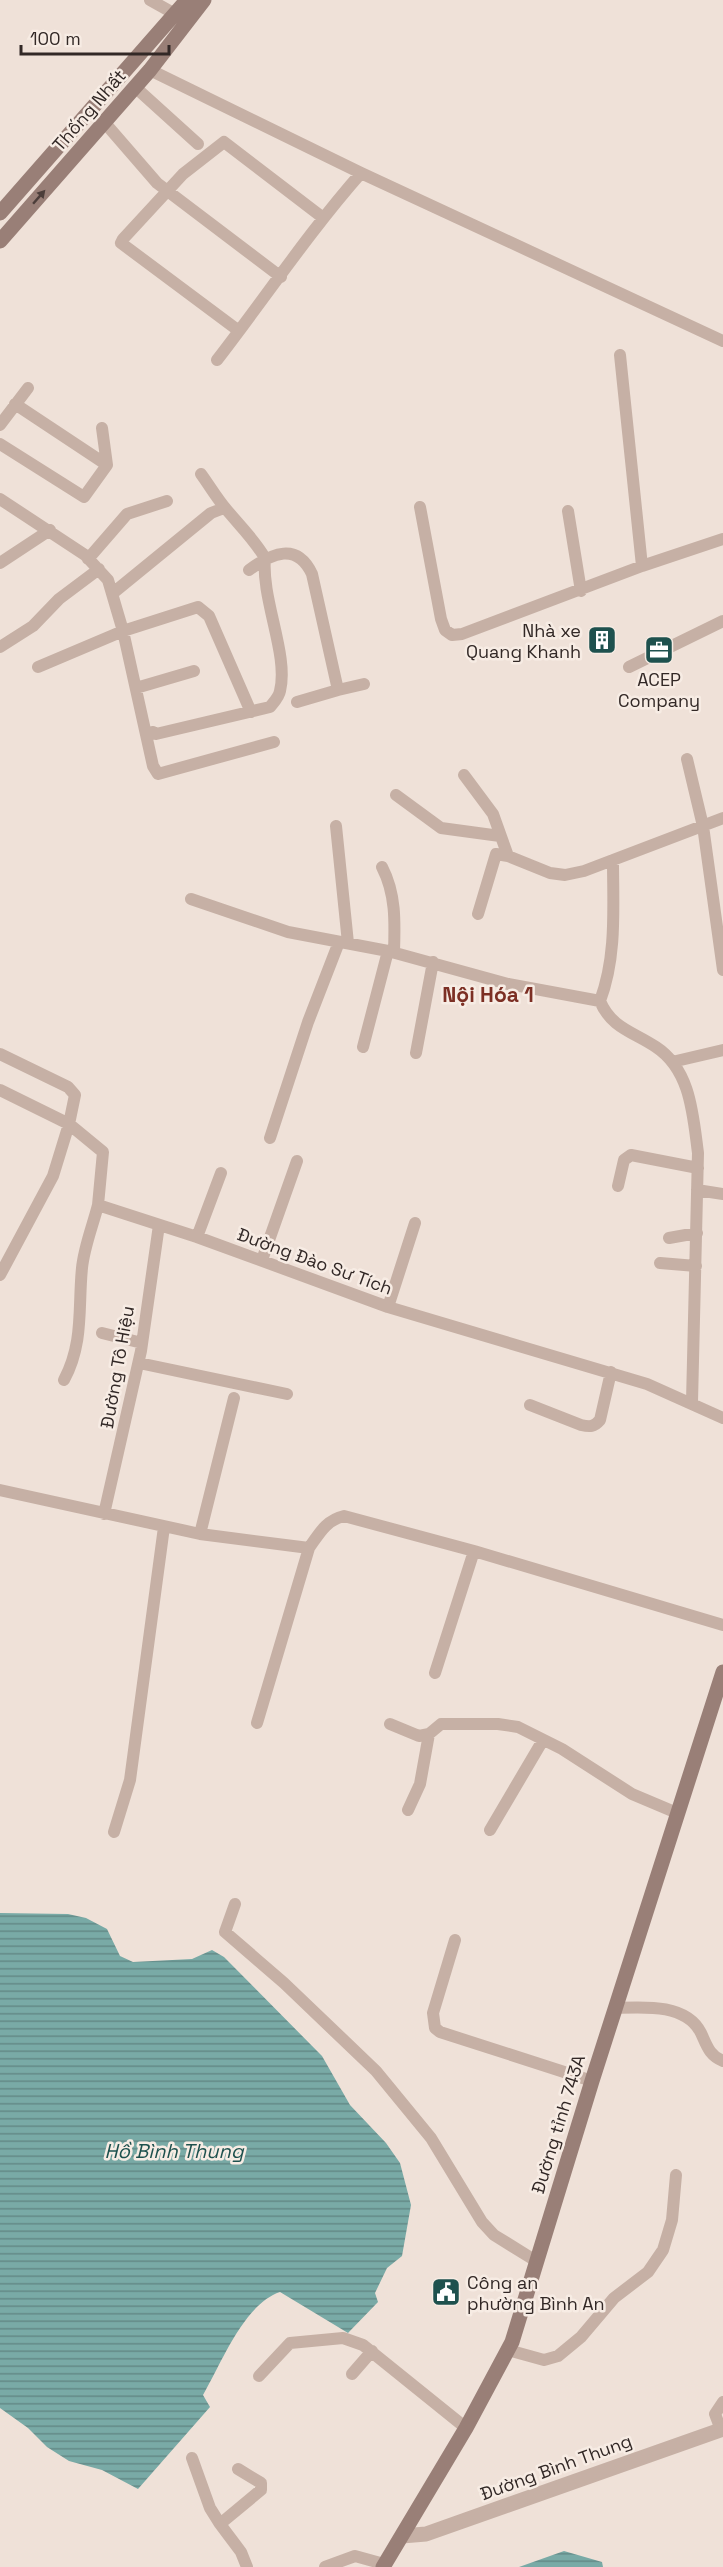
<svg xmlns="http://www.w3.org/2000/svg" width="723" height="2567" font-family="'Space Grotesk',sans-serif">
<defs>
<pattern id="water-rules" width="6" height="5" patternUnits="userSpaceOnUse" patternTransform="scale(1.5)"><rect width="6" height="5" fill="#79aaa6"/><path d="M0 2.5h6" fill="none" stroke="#648a87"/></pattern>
</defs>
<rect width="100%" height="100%" fill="#efe1d8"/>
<!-- water -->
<path fill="url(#water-rules)" d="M0 1913 68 1914 86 1918 107 1929 120 1956 133 1962 192 1959 212 1950 224 1957 322 2056 350 2105 386 2143 400 2163 411 2205 402 2256 387 2268 375 2293 378 2302 348 2333 280 2292C244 2304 222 2362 203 2395L210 2407 138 2489 102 2470 69 2461 47 2447 28 2428 0 2408Z
M564 2551 602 2562 603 2567H519Z"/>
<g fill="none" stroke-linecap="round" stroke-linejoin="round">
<!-- minor -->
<path stroke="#c6b0a5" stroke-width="12" d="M150 0 175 14
M150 70 361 173 723 341
M135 87 198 144
M105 123 157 183 281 277
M239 331 121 243 123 239 183 174 224 142 322 217
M620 355 642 566
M217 360C265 298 309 232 361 173
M15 404 107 465
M0 425 28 388
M0 444 84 497 107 465 102 428
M201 474C209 485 218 500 226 509 240 526 254 539 265 558
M0 499 85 555 108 580 123 631 153 766 158 774 274 742
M420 507 441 619 445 630 452 635 462 634 642 566 723 539
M568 511 581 591
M88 559 127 514 167 501
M0 563 50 530
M249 570C272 553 297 542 312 574L338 690 297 702
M113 593 211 513 224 508
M0 647 33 626 59 599 99 569
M38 667 123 631 198 607 209 616 251 712
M629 667 723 621
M136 688 194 671
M338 690 364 684
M153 732 156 734 270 707C274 702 279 697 280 691 289 655 261 599 265 558
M687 759 703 826 723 970
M464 775 493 814 508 856
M396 795 441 828 500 836
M336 826 348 943
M382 867C396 894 395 922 394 952
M191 899 288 932 388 951 508 984 600 1001C617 956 613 907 613 860
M478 914 496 854 508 856 550 873 565 875 584 871 723 818
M600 1001C611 1028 634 1032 656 1047 691 1070 693 1116 698 1153L692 1402
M363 1047 388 951
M416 1053 433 962
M0 1054 68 1087 75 1095 69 1124 103 1152 98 1205 197 1237 388 1307 647 1384 723 1418
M672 1062 723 1050
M0 1090 69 1124 53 1176 0 1275
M270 1138 308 1022 339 942
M618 1186 624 1160 631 1155 698 1168
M697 1190 723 1194
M197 1237 221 1173
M669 1238 697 1233
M262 1260 297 1161
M660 1263 696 1266
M388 1307 415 1223
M102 1333 142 1343
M139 1363 287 1394
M64 1380C84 1343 78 1307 82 1268 84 1247 93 1225 98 1205
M530 1405 581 1425C590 1427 594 1427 600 1420L611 1372
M0 1490 200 1534 309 1548
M104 1514 141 1351 159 1225
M200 1534 234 1398
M435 1673 474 1551
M257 1723 309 1548C319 1534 326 1520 344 1516L474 1551 723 1625
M390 1724 419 1736 429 1734 441 1724H498L518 1727 562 1749 632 1794 677 1813
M408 1810 420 1784 429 1734
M490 1830 543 1740
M114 1832 130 1780 164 1527
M235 1904 225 1932 284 1983 376 2071 431 2138 482 2222 494 2235 536 2261
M455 1940 433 2013 435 2028 440 2032 592 2081
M615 2008C642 2007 686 2003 701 2033 707 2046 709 2055 723 2061
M508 2350 544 2360 558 2356 581 2337 614 2298 648 2272 663 2250 672 2220 676 2175
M352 2374 372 2351
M259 2376 290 2343 343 2338 363 2345 466 2428
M721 2430 715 2414 723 2402
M192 2458 210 2508 220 2524
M238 2469 261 2483V2490L220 2524 241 2552 247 2567
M325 2567 355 2556 384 2564"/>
<!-- tertiary -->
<path stroke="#c6b0a5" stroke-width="15" d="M402 2536 426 2534 723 2429"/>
<!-- secondary -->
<path stroke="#997f77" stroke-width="15" d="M0 213 187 0
M0 241 150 70 204 0
M383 2567 466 2428 512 2342 592 2081 723 1672"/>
</g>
<!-- one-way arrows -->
<defs><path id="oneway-solid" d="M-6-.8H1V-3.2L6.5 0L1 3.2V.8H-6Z" transform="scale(1.5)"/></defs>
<use fill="#4c3e3a" href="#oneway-solid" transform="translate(39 197) rotate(-49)"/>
<!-- icons -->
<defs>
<g id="building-square" transform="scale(1.5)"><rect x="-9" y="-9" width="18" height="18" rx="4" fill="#1e514e" stroke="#f7ece4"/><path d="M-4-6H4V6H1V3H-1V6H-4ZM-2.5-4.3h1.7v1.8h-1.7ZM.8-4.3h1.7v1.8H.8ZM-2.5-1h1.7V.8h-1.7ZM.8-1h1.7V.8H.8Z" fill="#fff"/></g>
<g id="office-square" transform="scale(1.5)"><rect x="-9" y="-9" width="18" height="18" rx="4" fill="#1e514e" stroke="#f7ece4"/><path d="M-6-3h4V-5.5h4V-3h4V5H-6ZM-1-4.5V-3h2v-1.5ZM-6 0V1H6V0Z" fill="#fff"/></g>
<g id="civic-square" transform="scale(1.5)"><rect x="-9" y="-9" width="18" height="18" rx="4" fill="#1e514e" stroke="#f7ece4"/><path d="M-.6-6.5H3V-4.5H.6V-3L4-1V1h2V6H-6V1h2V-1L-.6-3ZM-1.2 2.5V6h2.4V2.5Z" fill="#fff"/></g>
</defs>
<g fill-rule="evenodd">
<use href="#building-square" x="602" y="640"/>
<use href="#office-square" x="659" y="650"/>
<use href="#civic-square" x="446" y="2292"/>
</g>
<g text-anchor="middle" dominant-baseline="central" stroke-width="5" stroke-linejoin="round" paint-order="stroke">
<!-- street labels -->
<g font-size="18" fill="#322826" stroke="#f7ece4">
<text transform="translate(89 110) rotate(-49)">Thống Nhất</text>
<text transform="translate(315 1261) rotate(20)">Đường Đào Sư Tích</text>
<text transform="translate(117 1367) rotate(-80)">Đường Tô Hiệu</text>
<text transform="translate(558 2124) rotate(-73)">Đường tỉnh 743A</text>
<text transform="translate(556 2467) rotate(-20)">Đường Bình Thung</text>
</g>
<!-- poi labels -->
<g font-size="18" fill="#322826" stroke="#f7ece4" text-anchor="end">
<text x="581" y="630">Nhà xe<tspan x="581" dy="21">Quang Khanh</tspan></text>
<text x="659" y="679" text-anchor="middle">ACEP<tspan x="659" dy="21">Company</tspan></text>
<text x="467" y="2282" text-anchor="start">Công an<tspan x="467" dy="21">phường Bình An</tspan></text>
</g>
<!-- water labels -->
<g font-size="20" font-style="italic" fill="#1e514e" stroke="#f7ece4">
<text x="174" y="2151">Hồ Bình Thung</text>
</g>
<!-- quarter labels -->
<g font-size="21" font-weight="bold" fill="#7c2f24" stroke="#f7ece4">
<text x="488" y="994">Nội Hóa 1</text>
</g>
</g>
<!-- scale -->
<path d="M21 45v9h148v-9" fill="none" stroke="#322826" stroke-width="3"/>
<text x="30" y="45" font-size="18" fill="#322826" stroke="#f7ece4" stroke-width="4.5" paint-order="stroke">100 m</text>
</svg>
